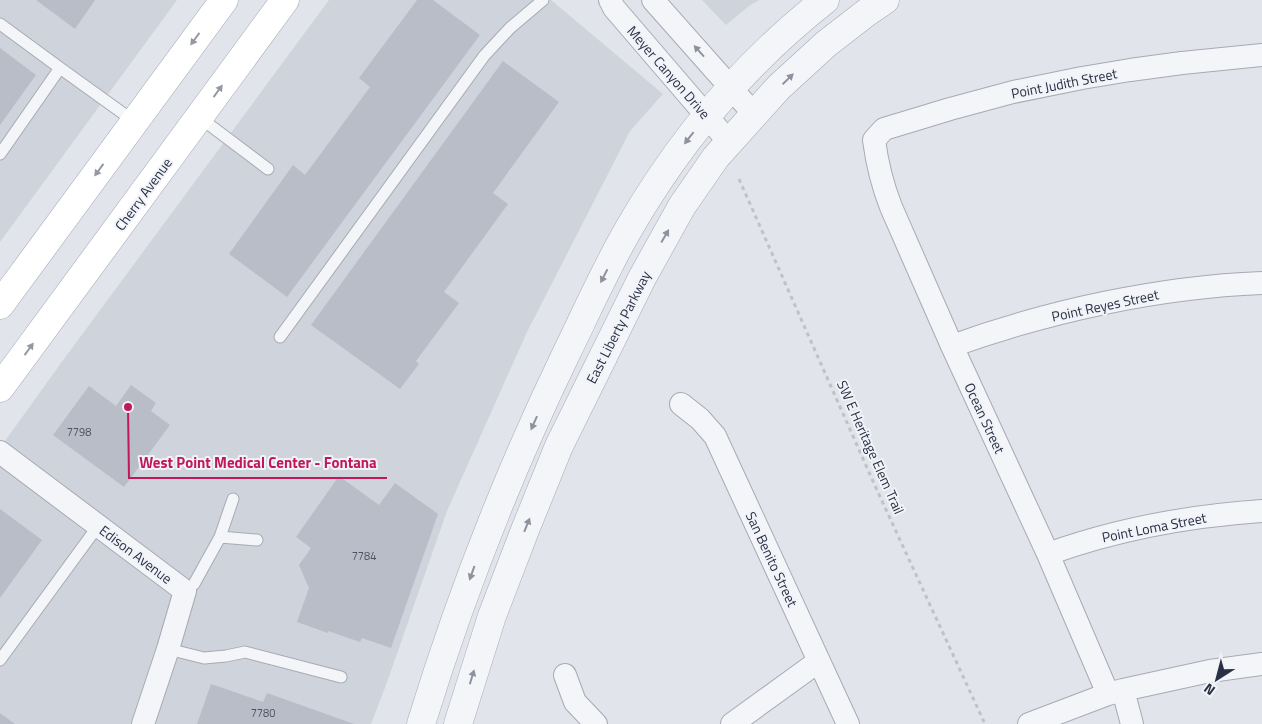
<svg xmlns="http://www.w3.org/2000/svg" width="1262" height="724" font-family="'Titillium Web',sans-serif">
<rect width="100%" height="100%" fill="#e1e4ea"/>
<!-- built -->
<path fill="#cfd3dc" d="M0 0H177L0 242Z
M329 0H551L663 94 630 131 527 332 447 511 386 685 371 724H0V448L61 363Z
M702 0H759L749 6 726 25Z"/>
<!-- building -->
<path fill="#b8bdc8" d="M36 0H95L75 29Z
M417 0H433L480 35 287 297 229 254 293 165 305 175 370 87 359 78Z
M0 48 36 75 0 125Z
M503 61 559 102 493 193 508 204 444 292 459 303 416 361 419 364 400 389 311 325Z
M131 385 156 403 151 411 170 425 124 487 53 435 89 386 116 406Z
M339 476 379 505 395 483 438 514 391 648 362 638 360 642 328 631V633L297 622 309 588 299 565 311 548 296 537Z
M0 509 42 540 0 598Z
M211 684 263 702 267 693 354 724H197Z
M0 713 15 724H0Z"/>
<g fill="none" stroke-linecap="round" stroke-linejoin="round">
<!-- service casing -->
<g stroke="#a6aab5" stroke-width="13">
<path id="service" d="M0 24 60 68
M199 117 268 169
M0 154 60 68 135 122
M280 337 484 56 510 28 543 0
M220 537 257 540
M185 591 194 584 220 537 233 499
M168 649 204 658 226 656 245 652 341 677
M0 660 98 526"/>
</g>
<!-- minor casing -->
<g stroke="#a6aab5" stroke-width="24">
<path id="minor" d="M610 0 614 8 729 142
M653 0 754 114
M952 346C1049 311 1159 287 1262 283
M681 404 700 419 715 436 848 724
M0 452 185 591 168 649 143 724
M1048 554C1117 529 1189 516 1262 511
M565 675 575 702 596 724
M1123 690 1132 724
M1108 694 1048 554 952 346 891 207C882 184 877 163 874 140L884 129 950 109 1013 92 1082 78 1130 70 1182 63 1262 55
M732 724 819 661
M1029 724 1108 694 1123 690 1210 671 1262 664"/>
</g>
<!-- tertiary casing -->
<g stroke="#a6aab5" stroke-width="29">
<path id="tertiary" d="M421 724C460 597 508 474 566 354 586 313 605 270 628 230 679 141 745 63 825 0
M458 724 492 616 525 530 559 446 642 278 682 206 716 157 779 87 826 44 866 13 885 0"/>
</g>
<!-- primary casing -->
<g stroke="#a0a7b7" stroke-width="29">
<path id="primary" d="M0 305 224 0
M0 388 285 0"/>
</g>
<!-- path -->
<path stroke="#bfc2c9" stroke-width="3" stroke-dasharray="4 4" stroke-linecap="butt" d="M739 179 876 488 985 724"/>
<!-- service -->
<use href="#service" stroke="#f4f5f8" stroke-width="11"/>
<!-- minor -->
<use href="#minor" stroke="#f4f5f8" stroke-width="22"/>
<!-- tertiary -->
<use href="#tertiary" stroke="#f4f5f8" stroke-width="28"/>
<!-- primary -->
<use href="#primary" stroke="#fff" stroke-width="28"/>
</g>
<!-- one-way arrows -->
<defs><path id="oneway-solid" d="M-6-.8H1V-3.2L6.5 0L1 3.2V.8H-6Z" transform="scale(1.25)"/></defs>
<g fill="#9498a1">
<use href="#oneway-solid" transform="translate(195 39) rotate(126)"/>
<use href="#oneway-solid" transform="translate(218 91) rotate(-54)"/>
<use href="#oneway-solid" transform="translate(99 170) rotate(126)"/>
<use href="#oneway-solid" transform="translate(29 349) rotate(-54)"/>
</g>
<g fill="#8e929e">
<use href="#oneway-solid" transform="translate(699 51) rotate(-132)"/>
<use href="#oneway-solid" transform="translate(788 79) rotate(-44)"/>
<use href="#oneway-solid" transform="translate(689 138) rotate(128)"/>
<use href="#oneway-solid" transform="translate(665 236) rotate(-60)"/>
<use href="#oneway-solid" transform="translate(604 276) rotate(117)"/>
<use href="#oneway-solid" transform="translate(534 423) rotate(114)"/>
<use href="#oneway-solid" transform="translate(527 525) rotate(-68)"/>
<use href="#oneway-solid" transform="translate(472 573) rotate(110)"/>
<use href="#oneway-solid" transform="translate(472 677) rotate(-73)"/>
</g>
<g text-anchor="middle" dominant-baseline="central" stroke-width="4" stroke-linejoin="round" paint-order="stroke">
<!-- number labels -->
<g font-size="11" fill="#4c5364">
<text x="79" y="432">7798</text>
<text x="364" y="556">7784</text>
<text x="263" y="713">7780</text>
</g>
<!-- street labels -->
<g font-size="14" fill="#283043" stroke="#f1f3f8">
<text transform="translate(669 72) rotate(49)">Meyer Canyon Drive</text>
<text transform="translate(1064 83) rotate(-11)">Point Judith Street</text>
<text transform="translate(143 194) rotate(-54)">Cherry Avenue</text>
<text transform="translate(1105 305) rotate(-12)">Point Reyes Street</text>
<text transform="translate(618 327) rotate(-63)">East Liberty Parkway</text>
<text transform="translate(985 418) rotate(65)">Ocean Street</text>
<text transform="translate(871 447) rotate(66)">SW E Heritage Elem Trail</text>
<text transform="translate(1154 527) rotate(-11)">Point Loma Street</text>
<text transform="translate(136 554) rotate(37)">Edison Avenue</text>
<text transform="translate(772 559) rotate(65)">San Benito Street</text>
</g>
</g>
<!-- callouts -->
<path fill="none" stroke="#c2185b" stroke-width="2" d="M128 407L129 478H387"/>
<circle fill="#c2185b" stroke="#f1f3f8" stroke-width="2" cx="128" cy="407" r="5"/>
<g font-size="15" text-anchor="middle" font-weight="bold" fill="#c2185b" stroke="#f1f3f8" stroke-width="4" stroke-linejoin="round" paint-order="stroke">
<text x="258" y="468">West Point Medical Center - Fontana</text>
</g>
<!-- north arrow -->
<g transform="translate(1217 679) rotate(216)" stroke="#f1f3f8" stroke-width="4" paint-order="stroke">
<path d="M0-4L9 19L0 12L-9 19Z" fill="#283043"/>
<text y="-8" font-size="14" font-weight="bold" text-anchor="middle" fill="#283043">N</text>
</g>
</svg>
